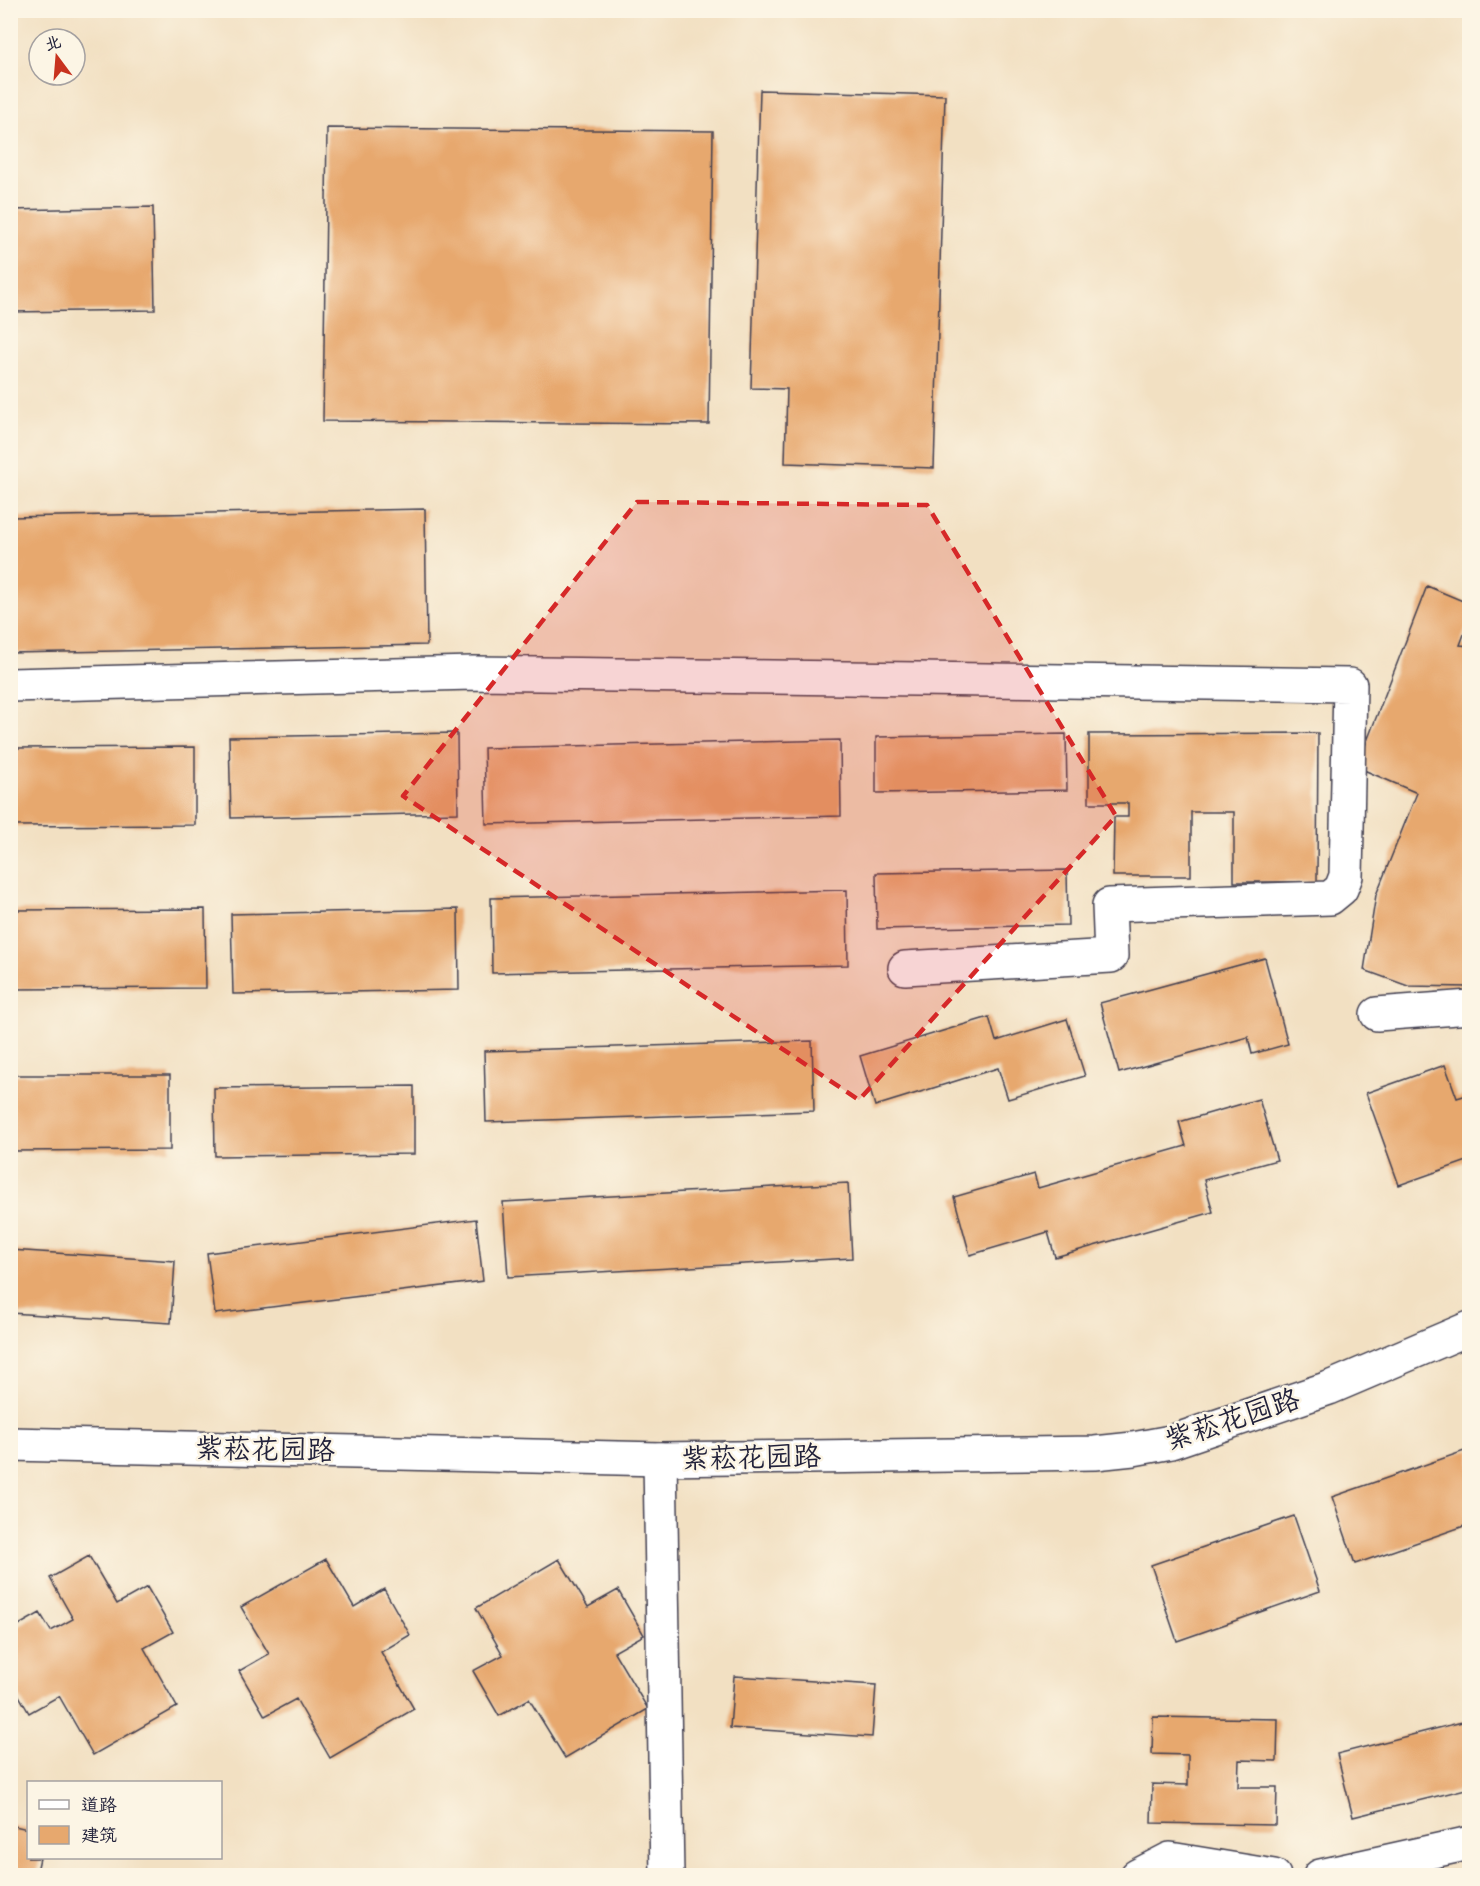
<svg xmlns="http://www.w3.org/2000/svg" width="1480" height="1886" font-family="Caveat,'LXGW WenKai TC',sans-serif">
<rect width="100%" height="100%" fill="#fcf5e5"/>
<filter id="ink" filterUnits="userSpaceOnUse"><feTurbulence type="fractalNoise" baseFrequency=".0167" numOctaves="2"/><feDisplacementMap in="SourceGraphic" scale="12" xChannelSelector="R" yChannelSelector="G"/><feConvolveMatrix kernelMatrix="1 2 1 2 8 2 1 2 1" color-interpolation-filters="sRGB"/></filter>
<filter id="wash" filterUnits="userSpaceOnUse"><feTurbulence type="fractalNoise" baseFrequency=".008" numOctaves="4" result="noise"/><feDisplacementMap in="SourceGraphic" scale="24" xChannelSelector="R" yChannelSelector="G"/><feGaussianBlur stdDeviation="1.35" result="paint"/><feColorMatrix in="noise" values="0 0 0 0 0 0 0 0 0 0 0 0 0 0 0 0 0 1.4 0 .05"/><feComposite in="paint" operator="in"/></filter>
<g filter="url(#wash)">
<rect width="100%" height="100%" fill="#f2e0c2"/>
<g id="blocks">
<!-- building -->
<path fill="#e7a86e" d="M760 90 945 95 934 468 785 463 787 389 751 388Z
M327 128 713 131 709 424 323 421Z
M153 207 155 310 10 312V210Z
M425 509 427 645 10 653V517Z
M1427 586 1470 604V618L1460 645 1470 646V987L1408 986 1364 970 1376 895 1417 793 1357 767Z
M457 733 458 813 231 818 229 737Z
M1318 733 1317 882H1234V812H1191V876H1113L1114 817H1128V803H1089V734Z
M1066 734 1067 790 876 793V737Z
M840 740 841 816 486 824 484 748Z
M195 747V825L10 826V748Z
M1067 870 1068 925 877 929 876 873Z
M847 890 848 965 492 973 491 898Z
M205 909 206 988 10 989V910Z
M458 909 459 990 233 994 231 914Z
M1265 958 1288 1044 1252 1054 1248 1037 1119 1073 1100 1003Z
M989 1017 996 1041 1067 1019 1085 1076 1008 1099 998 1068 875 1106 860 1056Z
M812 1041 814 1111 486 1122 484 1051Z
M1445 1065 1457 1098 1470 1094V1160L1399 1185 1366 1093Z
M10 1075H170V1150L10 1151Z
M414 1086V1154L215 1156 214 1088Z
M1259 1099 1277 1160 1204 1180 1213 1212 1055 1257 1048 1232 970 1255 954 1197 1034 1174 1038 1188 1186 1146 1179 1122Z
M848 1183 852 1258 508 1277 503 1202Z
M476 1219 483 1281 215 1314 207 1253Z
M10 1250 175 1261 171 1323 10 1313Z
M1470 1449V1524L1355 1564 1332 1497Z
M1294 1516 1320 1591 1177 1641 1151 1565Z
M89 1556 117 1604 147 1587 173 1632 144 1648 177 1707 93 1755 59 1696 29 1713 10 1680V1630L40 1613 51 1631 73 1619 50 1578Z
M326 1559 354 1607 384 1589 410 1635 381 1652 414 1709 330 1758 296 1699 265 1716 239 1671 269 1654 241 1607Z
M559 1559 588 1607 618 1590 644 1635 614 1652 648 1709 565 1758 529 1699 499 1716 473 1671 503 1655 476 1608Z
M734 1676 876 1685 872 1737 730 1728Z
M1153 1717 1278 1719 1277 1761 1239 1760 1238 1787H1277L1276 1825 1151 1823 1152 1784 1188 1785V1755L1152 1754Z
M1470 1720V1788L1353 1817 1337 1754Z
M10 1825 28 1829V1858H40L36 1876H10Z"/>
</g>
</g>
<g filter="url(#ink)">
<use href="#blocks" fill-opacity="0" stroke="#413e4f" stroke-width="1.5"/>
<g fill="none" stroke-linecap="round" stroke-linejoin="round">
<!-- minor casing -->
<g stroke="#413e4f" stroke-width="36">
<path id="minor" d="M10 685 473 673 1350 685 1346 876 1341 889 1330 898 1109 905 1111 956 905 968
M1377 1014 1470 1007
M660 1459 667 1876
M1137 1876 1170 1859 1274 1876
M1320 1876 1470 1843"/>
</g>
<!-- tertiary casing -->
<g stroke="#413e4f" stroke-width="36">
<path id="tertiary" d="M10 1444 660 1459 1095 1453 1133 1449 1171 1442 1329 1388 1470 1328"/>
</g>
<!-- minor -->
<use href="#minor" stroke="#fff" stroke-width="33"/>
<!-- tertiary -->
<use href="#tertiary" stroke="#fff" stroke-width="33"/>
</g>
</g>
<!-- marked area -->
<path fill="#d62828" fill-opacity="0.2" stroke="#d62828" stroke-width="4.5" stroke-dasharray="12 8" stroke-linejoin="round" d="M637 502 927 505 1116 816 859 1100 403 796Z"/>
<g text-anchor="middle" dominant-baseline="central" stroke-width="5" stroke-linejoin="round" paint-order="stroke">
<!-- street labels -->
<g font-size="28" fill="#22223b" stroke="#fcf5e5">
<text transform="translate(1232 1419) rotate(-18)">紫菘花园路</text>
<text transform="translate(265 1449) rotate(1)">紫菘花园路</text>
<text transform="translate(751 1457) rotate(-1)">紫菘花园路</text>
</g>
</g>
<!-- margin -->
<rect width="1480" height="1886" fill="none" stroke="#fcf5e5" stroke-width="36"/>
<!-- legend -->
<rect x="27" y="1781" width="195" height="78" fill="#fcf5e5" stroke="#a5a1a1" stroke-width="1.5"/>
<rect x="39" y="1800" width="30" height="9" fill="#ffffff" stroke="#a5a1a1" stroke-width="1.5"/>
<text x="81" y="1811" font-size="18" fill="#22223b">道路</text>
<rect x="39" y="1826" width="30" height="18" fill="#e7a86e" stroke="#a5a1a1" stroke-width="1.5"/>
<text x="81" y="1841" font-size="18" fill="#22223b">建筑</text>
<!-- north arrow -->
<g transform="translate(57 57) rotate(344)"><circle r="28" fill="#fcf5e5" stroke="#a5a1a1" stroke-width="1.5"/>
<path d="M0-4.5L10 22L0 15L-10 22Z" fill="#c8321e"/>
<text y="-9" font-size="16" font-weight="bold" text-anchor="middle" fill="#22223b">北</text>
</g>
</svg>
